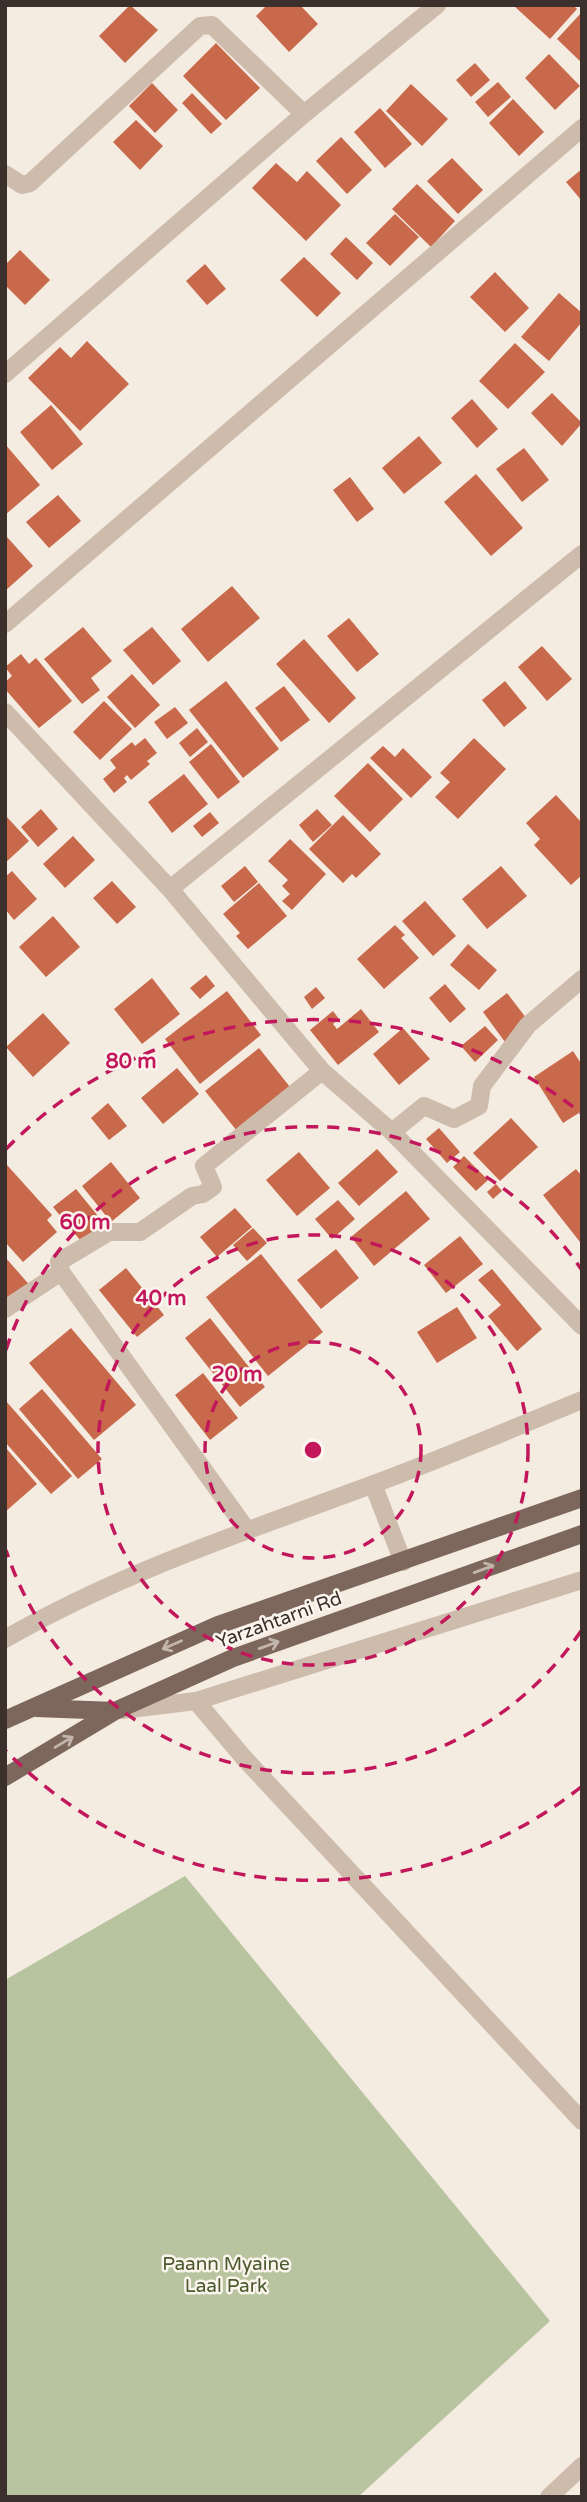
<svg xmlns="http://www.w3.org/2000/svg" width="587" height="2502" font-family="'Varela Round',sans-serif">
<rect width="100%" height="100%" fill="#f4ebe1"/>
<!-- green -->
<path fill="#b8c4a0" d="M185 1876 550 2321 358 2497H5V1980Z"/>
<!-- building -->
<path fill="#c8694b" d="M130 5 158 30 125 63 99 36Z
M267 5H300L318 24 289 52 256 16Z
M513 5H573L577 9 550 39Z
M582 12V63L557 39Z
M216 43 260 88 226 120 183 76Z
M549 54 580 86 555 110 525 78Z
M475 63 490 80 471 97 456 80Z
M498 82 511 97 488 117 475 102Z
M152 83 178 110 155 133 129 106Z
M411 84 448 119 422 146 386 111Z
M192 93 222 124 211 134 182 103Z
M513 99 544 132 519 156 489 123Z
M380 108 412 144 385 168 354 132Z
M136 120 163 146 140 170 113 142Z
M341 137 372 170 347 194 316 161Z
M452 158 483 190 458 214 427 181Z
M276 163 297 182 307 171 341 205 306 241 252 188Z
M582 169V201L566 182Z
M417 184 455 221 431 247 392 209Z
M395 214 419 237 390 266 366 243Z
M346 237 373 263 357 280 330 254Z
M20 250 50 280 25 305 5 285V265Z
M304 257 341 293 317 317 280 280Z
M205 264 226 289 207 305 186 281Z
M495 272 529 308 505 332 470 297Z
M559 293 582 313V322L549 361 521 337Z
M87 341 129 384 80 431 28 378 60 347 71 358Z
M515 343 545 372 508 409 479 381Z
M552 393 582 423 562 446 531 413Z
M472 399 498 429 477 448 451 418Z
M51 405 83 444 52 470 20 432Z
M419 436 442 463 404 494 382 468Z
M5 444 40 485 5 515Z
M524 448 549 480 522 502 496 469Z
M476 474 523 528 491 556 444 502Z
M350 477 374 509 357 522 333 490Z
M58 495 81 521 49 548 26 522Z
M7 537 33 566 5 591V538Z
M232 586 260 618 208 662 181 629Z
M349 618 379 654 357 672 327 636Z
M83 627 112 661 91 678 100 690 82 704 44 659Z
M152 627 181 661 153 685 123 650Z
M304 639 356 698 329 723 276 664Z
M542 646 572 679 547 701 518 667Z
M21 654 29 664 36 658 72 701 39 728 5 689V682L12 676 5 667Z
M132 674 160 705 135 728 107 697Z
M226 681 279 749 243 778 189 710Z
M505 681 527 708 504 727 482 700Z
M284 686 310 720 281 742 255 708Z
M104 701 132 729 100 760 73 732Z
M175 707 188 723 167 739 154 722Z
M197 728 208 742 190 757 179 743Z
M145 738 157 753 147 761 150 764 131 780 127 775 124 778 127 782 114 793 103 779 116 768 110 760 132 742 135 746Z
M474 738 506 769 458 819 435 797 450 782 440 773Z
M211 744 240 782 218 799 189 762Z
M383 746 395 757 403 748 432 777 411 798 370 758Z
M368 763 403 799 370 832 334 796Z
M184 774 208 804 172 833 148 802Z
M556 795 582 823V875L571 885 534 845 540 839 526 823Z
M41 809 58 829 38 847 21 827Z
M317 809 332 825 313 842 299 825Z
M210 812 219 823 202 837 193 826Z
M5 815 29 841 5 863Z
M343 815 381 854 356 878 352 874 343 883 309 849Z
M73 836 95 860 65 888 43 864Z
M290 839 326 874 292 910 282 901 290 894 282 886 288 880 268 861Z
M245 866 258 882 234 902 221 886Z
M501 866 527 896 487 929 462 899Z
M12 871 37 899 14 920 5 909V877Z
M112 881 136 907 117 924 93 898Z
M259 883 287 916 248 949 236 936 240 933 223 914Z
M425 901 456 936 433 956 402 921Z
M53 916 80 947 46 977 19 947Z
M395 925 405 935 401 938 419 958 384 989 357 959Z
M468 944 497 970 479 990 450 965Z
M206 975 215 986 200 999 190 988Z
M152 978 180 1014 142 1044 114 1009Z
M445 984 466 1009 450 1023 429 998Z
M316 987 325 998 312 1009 304 997Z
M227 991 261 1035 200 1084 165 1039Z
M507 993 530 1023 505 1042 483 1012Z
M361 1009 379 1032 338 1065 310 1030 333 1011 339 1019 333 1024 337 1029Z
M43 1013 70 1043 33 1077 6 1047Z
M485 1026 498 1040 475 1062 461 1046Z
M403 1028 430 1059 399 1085 373 1054Z
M259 1048 294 1092 241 1136 205 1091Z
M573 1051 582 1065V1111L563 1123 534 1077Z
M177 1068 199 1094 163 1124 141 1098Z
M108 1103 127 1126 109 1140 91 1118Z
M511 1118 538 1147 500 1181 473 1153Z
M439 1128 460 1152 447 1163 426 1139Z
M377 1149 398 1172 359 1206 338 1183Z
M299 1152 330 1188 297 1216 266 1180Z
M464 1156 488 1180 476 1191 453 1167Z
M111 1162 140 1198 111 1222 82 1186Z
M7 1165 52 1215 47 1220 57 1232 23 1262 5 1242Z
M576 1169 582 1176 580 1242 543 1195Z
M496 1184 502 1191 493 1199 487 1192Z
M76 1189 107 1227 84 1245 53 1207Z
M406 1191 430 1219 374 1266 351 1237Z
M338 1200 355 1219 332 1239 315 1219Z
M235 1208 252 1227 217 1257 200 1237Z
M253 1228 267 1243 247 1261 233 1245Z
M460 1236 483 1264 446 1293 424 1265Z
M336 1249 359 1278 321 1309 297 1280Z
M261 1254 323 1332 268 1376 206 1297Z
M5 1257 33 1289 5 1307Z
M126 1268 164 1315 137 1337 99 1290Z
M492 1269 542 1329 517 1351 488 1316 501 1305 478 1280Z
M457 1307 477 1338 437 1363 417 1332Z
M210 1318 265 1387 240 1407 185 1338Z
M71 1328 136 1405 94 1440 29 1363Z
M203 1373 238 1418 210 1440 175 1395Z
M42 1389 102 1459 78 1479 19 1409Z
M5 1400 72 1476 51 1494 5 1442Z
M5 1447 37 1484 5 1512Z"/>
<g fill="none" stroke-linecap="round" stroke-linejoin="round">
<!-- service -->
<path stroke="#cdbbac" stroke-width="18" d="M196 1701 244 1758 582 2121
M549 2497 582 2466"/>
<!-- minor -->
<path stroke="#cdbbac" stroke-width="18" d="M5 174 22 185 30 183 200 26 212 25 304 114
M5 374 304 114 437 5
M5 624 582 128
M5 712 170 889 322 1071 392 1132 582 1326
M170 889 582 554
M392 1132 424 1106 454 1119 479 1106 482 1086 528 1025 582 979
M61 1272 247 1530
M5 1309 61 1272 59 1262 109 1232H140L192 1196 203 1194 213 1187 204 1166 322 1071
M373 1484 403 1562
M5 1639C121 1572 245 1532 371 1485 442 1459 511 1429 582 1400
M122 1710 196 1701 582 1580"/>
<!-- primary -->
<path stroke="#7d675c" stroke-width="18" d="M36 1708 115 1711
M5 1720 218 1625 582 1498
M5 1777 115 1711 233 1658 582 1534"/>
</g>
<!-- one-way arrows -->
<defs><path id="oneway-shaft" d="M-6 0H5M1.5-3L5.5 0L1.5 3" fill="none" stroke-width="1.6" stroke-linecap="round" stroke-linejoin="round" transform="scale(1.75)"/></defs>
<g stroke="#c2b5ac">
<use href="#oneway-shaft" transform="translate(484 1569) rotate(-20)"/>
<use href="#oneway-shaft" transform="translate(172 1645) rotate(156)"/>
<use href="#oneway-shaft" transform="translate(269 1645) rotate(-20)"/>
<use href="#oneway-shaft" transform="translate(64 1742) rotate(-31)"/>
</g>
<!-- distance rings -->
<g fill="none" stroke="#c2185b" stroke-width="3.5" stroke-dasharray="12 9">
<circle cx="313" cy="1450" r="108"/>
<circle cx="313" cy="1450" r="215"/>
<path d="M581 1631A323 323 0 0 1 6 1550M6 1350A323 323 0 0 1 581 1269"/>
<path d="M581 1787A430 430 0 0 1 6 1751M6 1149A430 430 0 0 1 581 1113"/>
</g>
<g text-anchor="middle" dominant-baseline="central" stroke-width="5" stroke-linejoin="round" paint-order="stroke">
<!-- street labels -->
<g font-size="19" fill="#3b302b" stroke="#fbf5ee">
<text transform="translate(279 1620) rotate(-20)">Yarzahtarni Rd</text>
</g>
<!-- park labels -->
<g font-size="19" fill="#4a5a2e" stroke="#fbf5ee">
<text x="226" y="2264">Paann Myaine<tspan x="226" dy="22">Laal Park</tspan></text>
</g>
</g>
<circle cx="313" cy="1450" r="10" fill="#c2185b" stroke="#fbf5ee" stroke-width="3.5"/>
<g font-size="21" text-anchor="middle" font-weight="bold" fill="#c2185b" stroke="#fbf5ee" stroke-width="5" stroke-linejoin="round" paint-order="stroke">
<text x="131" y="1068">80 m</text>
<text x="85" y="1229">60 m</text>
<text x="161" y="1305">40 m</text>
<text x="237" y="1381">20 m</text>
</g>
<!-- border -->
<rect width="587" height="2502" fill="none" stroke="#3b302b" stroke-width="14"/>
</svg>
